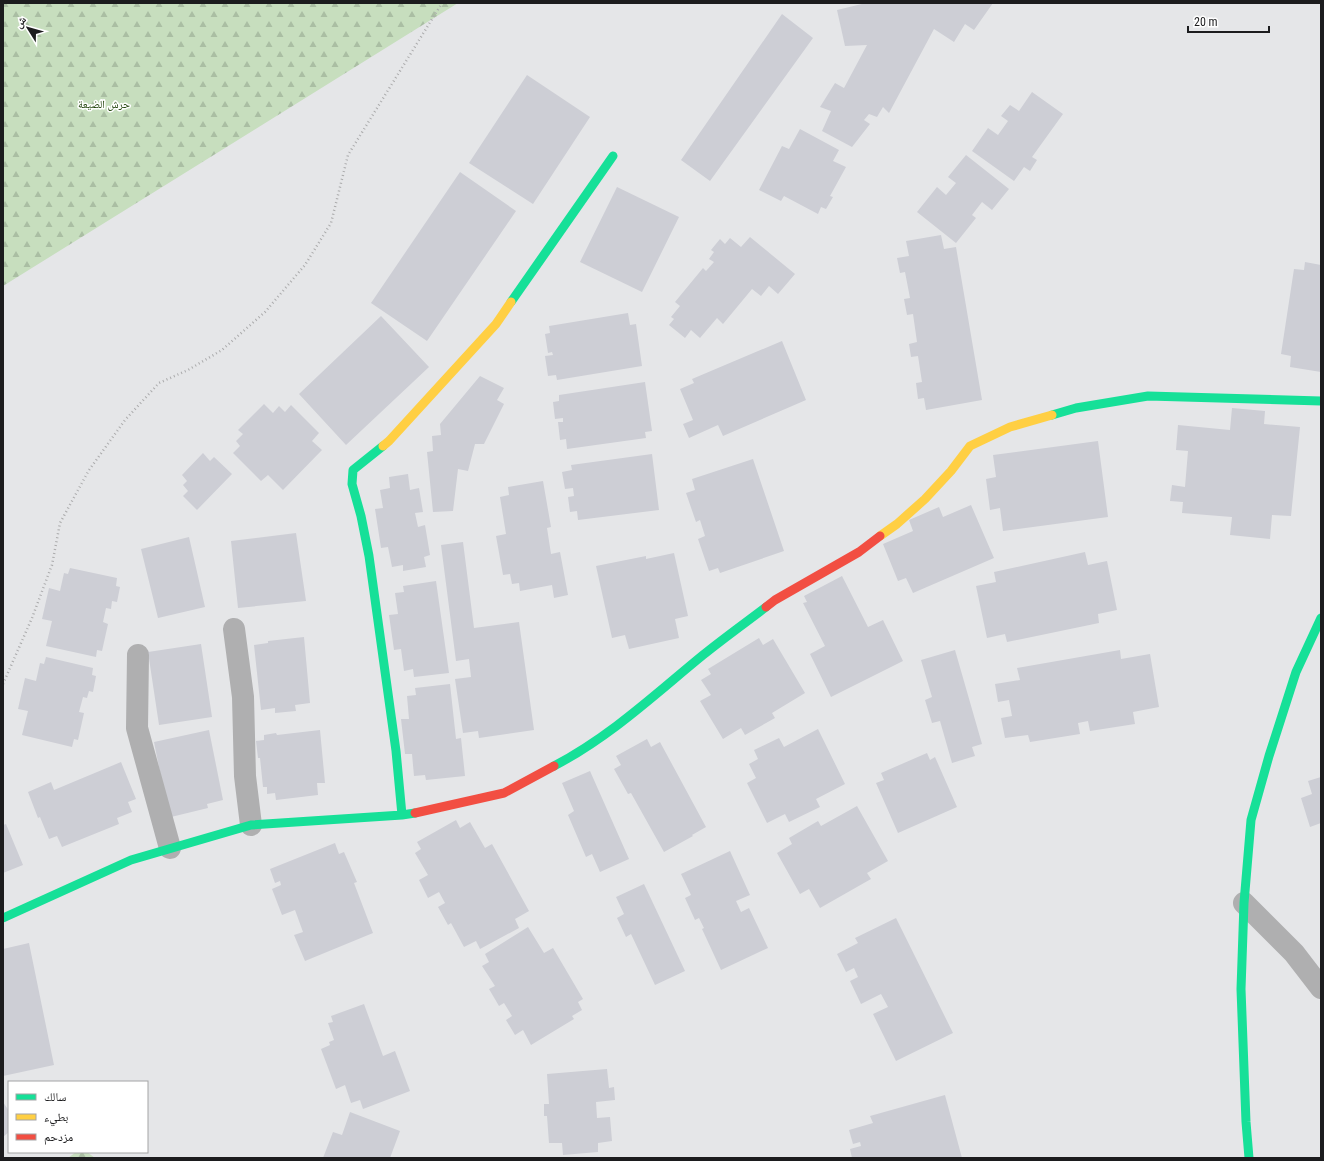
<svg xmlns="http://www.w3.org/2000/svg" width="1324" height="1161" font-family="'Roboto Condensed','Noto Naskh Arabic',sans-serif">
<defs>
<pattern id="forest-firs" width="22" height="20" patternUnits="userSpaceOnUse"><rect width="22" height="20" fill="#c7debe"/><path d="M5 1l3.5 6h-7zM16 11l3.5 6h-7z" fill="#aabea3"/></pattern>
</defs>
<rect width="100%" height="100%" fill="#e5e6e8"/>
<!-- forest -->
<path fill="url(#forest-firs)" d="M3 3H458L3 286Z
M76 1152H87L95 1158H68Z"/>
<!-- building -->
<path fill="#cdced5" d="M866 3H993L974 30 965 24 954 42 934 29 889 113 883 107 877 117 869 114 864 120 870 124 852 147 822 131 831 111 820 107 835 83 844 88 867 45 845 46 837 10Z
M782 14 813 38 710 181 681 160Z
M527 75 590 117 533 204 469 163Z
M1032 92 1063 114 1032 157 1037 160 1030 171 1024 167 1014 181 972 151 988 128 998 135 1008 121 1001 116 1010 105 1019 111Z
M800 129 839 150 833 161 846 167 830 196 833 197 826 209 821 207 818 214 784 196 781 201 759 190 782 146 789 149Z
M966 155 1009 189 992 210 982 202 972 215 976 218 956 243 917 212 937 187 946 195 956 183 948 177Z
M460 172 516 211 427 341 371 303Z
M617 187 679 217 642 292 580 262Z
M941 235 944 249 956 247 982 400 926 410 924 398 918 399 916 383 922 382 918 356 911 357 909 344 917 342 913 314 907 315 904 299 910 298 905 272 900 273 897 258 909 256 906 241Z
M750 237 795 274 778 294 769 286 761 296 752 289 723 324 717 318 700 338 691 330 685 338 669 325 674 319 671 317 680 306 675 302 703 268 706 271 714 262 709 259 714 252 711 250 720 239 725 244 730 238 741 247Z
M1305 262 1321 265V372L1290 367 1291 356 1281 354 1294 269 1304 270Z
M628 313 630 325 636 324 642 366 557 380 556 375 548 376 545 356 553 355 552 352 548 353 545 334 550 333 549 326Z
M381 316 429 367 346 445 299 394Z
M782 341 806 400 723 436 718 425 689 438 683 424 693 420 680 389 694 383 692 379Z
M480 376 504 388 497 400 504 404 484 444H475L468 471 458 469 453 511 433 512 427 452 433 451 432 436 441 435 440 424Z
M645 382 652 431 645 432 646 438 567 449 566 439 560 440 558 422H563V418L555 419 553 402 559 401V395Z
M264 404 273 413 279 406 285 412 291 405 319 433 312 441 322 450 283 490 268 475 261 481 233 453 240 446 236 441 243 434 238 430Z
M1232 408 1265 411 1264 424 1300 427 1291 516 1272 515 1270 539 1230 535 1232 517 1182 513 1183 502 1170 501 1172 485 1185 487 1188 451 1176 450 1178 425 1230 430Z
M1098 441 1108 517 1003 531 1000 508 990 510 986 479 996 477 993 455Z
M203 453 210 461 214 457 232 474 197 510 183 496 188 491 183 485 187 481 182 475Z
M652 454 659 510 578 520 577 511 570 512 568 497 574 496 573 488 565 489 562 472 572 470 571 465Z
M753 459 784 551 720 573 718 568 709 571 698 539 705 536 700 520 696 522 686 493 695 490 692 479Z
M408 474 410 490 419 488 423 512 415 513 418 527 425 525 430 555 424 557 426 567 403 571V565L392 567 388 547 381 548 375 509 383 508 380 490 390 488 389 477Z
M543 481 551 527 547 528 551 554 560 552 568 595 554 598 552 585 520 591 519 583 512 584 510 574 503 575 496 536 506 534 500 497 509 495 508 487Z
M971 505 994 558 913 593 906 578 898 581 883 544 913 531 909 520 939 507 943 517Z
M296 533 306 601 238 608 231 541Z
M189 537 205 607 158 618 141 549Z
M463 542 474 628 519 622 534 730 479 738 478 731 463 733 455 679 471 677 469 659 456 661 441 545Z
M1085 552 1088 565 1107 561 1117 610 1098 614 1099 623 1007 642 1005 634 987 638 976 586 996 582 994 572Z
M674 553 688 616 675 619 679 638 629 649 625 635 612 638 596 566 646 556V559Z
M70 568 117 578 116 586 120 587 117 602 112 601 111 609 106 608 103 622 108 624 102 651 97 650 96 657 46 646 52 621 42 619 49 588 60 591 64 573 68 574Z
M842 576 868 627 883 620 903 661 831 697 810 654 825 646 803 603 807 602 804 596Z
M436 581 449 673 414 677 413 669 404 671 401 649 394 650 389 615 398 614 395 593 404 592 403 586Z
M304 637 310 703 295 705 296 711 275 713V708L261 710 254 645 268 643V641Z
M759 638 763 645 773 639 805 693 772 713 775 718 745 735 741 728 723 739 700 701 711 695 701 680 711 674 708 669Z
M201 644 212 717 159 725 148 652Z
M955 650 982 744 972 747 975 756 952 763 940 721 932 723 925 700 932 697 921 660Z
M1120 650 1121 659 1150 654 1159 707 1133 712 1135 724 1090 731 1088 721 1078 723 1080 734 1030 742 1028 735 1005 738 1001 718 1012 716 1009 700 998 702 995 684 1020 680 1017 668Z
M46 657 93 668 92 675 96 676 93 692 89 691 87 698 83 697 79 712 84 713 78 740 74 739 72 747 22 735 28 711 18 709 25 678 36 681 40 663 44 664Z
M450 684 456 739 461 738 465 776 426 780 425 775 414 776 412 754H405L401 719H409L407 696 416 695 415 688Z
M818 729 845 784 816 799 820 807 789 822 785 814 767 823 747 783 756 778 749 764 758 759 754 750 779 738 784 747Z
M209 730 223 800 207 804 208 808 171 817 166 802 154 742Z
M320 730 325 783H317L318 795 276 800 275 793 267 794V787H263L260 758H258L256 741 264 740V735L276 733 277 735Z
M647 739 651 747 660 742 706 827 692 835 693 836 664 852 631 793 628 794 614 769 621 765 616 756Z
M927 753 930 760 935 757 957 807 898 833 876 783 884 780 881 773Z
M121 762 136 799 128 802 132 812 117 818 119 824 62 847 57 836 49 839 40 817 38 818 28 792 51 782 54 790Z
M590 771 629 859 600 872 592 854 586 857 568 815 574 811 562 783Z
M1321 777V823L1310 827 1301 798 1312 794 1308 781Z
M857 806 888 861 867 873 871 879 820 908 809 889 800 894 777 853 792 844 789 838 818 821 821 826Z
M456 820 460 828 470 822 485 848 492 844 529 911 515 919 519 928 480 949 476 941 464 947 451 923 448 925 438 907 445 903 439 892 428 898 419 880 428 875 415 853 421 849 417 842Z
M6 824 23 865 3 873V825Z
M335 843 339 854 344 852 357 882 354 883 373 933 305 961 294 935 303 932 295 910 282 915 272 889 281 885 280 881 275 883 270 869Z
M730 851 750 895 736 901 741 912 749 908 768 948 721 970 702 929 704 928 699 918 695 920 685 898 691 895 681 874Z
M644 884 685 971 655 985 631 934 626 937 617 918 624 914 616 897Z
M896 918 953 1033 896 1061 873 1014 888 1007 881 994 861 1004 850 981 858 977 854 968 846 972 837 954 858 943 855 938Z
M528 927 544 953 553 948 583 999 578 1002 582 1010 572 1016 574 1019 531 1045 523 1030 515 1035 506 1020 512 1016 504 1003 499 1006 489 989 495 986 482 966 489 962 485 954Z
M29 943 54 1065 3 1076V949Z
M364 1004 383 1056 395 1051 410 1091 363 1109 360 1100 351 1103 345 1085 336 1089 321 1049 330 1045 329 1042 334 1040 328 1023 333 1022 331 1016Z
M607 1069 609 1088 614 1087 615 1100 596 1102 597 1118 610 1117 612 1141 598 1143V1152L563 1155 562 1143H549L547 1116H544V1104H549L547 1074Z
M945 1095 962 1158H852L850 1149 861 1146 860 1142 853 1144 849 1130 873 1123 870 1116Z
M3 1102 9 1111V1132L3 1137Z
M350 1112 400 1131 390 1158H323L333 1132 342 1135Z"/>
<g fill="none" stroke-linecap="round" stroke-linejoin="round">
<!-- path -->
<path stroke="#ababac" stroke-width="2.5" stroke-dasharray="1 3" stroke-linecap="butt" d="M3 684 32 618 52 565 60 523 89 470 125 420 159 383 188 370 222 350 265 312 305 265 331 223 348 155 442 3"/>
<!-- street -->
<path stroke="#afafb0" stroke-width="22" d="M234 629 243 697 245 776 251 825
M138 655 137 728 170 848
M1244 903 1294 953 1321 988"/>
<!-- fast -->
<path stroke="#16e098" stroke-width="9" d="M511 302 613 156
M1052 415 1076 408 1148 396 1321 401
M383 446 353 470 352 484 361 516 369 556 396 751 402 815
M554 766C611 736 654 695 703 655 724 638 745 623 766 607
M3 918 131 860 251 825 402 815 415 813
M1249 1158 1246 1122 1241 989 1244 903 1251 820 1269 756 1296 672 1321 618"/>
<!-- slow -->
<path stroke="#ffcf43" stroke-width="9" d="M383 446 389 441 496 324 511 302
M880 536 897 524 925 499 951 471 970 446 1010 427 1052 415"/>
<!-- jam -->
<path stroke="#f24e42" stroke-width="9" d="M766 607 775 600 859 552 880 536
M415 813 504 793 554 766"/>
</g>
<g text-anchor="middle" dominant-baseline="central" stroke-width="3" stroke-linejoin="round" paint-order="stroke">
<!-- park labels -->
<g font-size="11" fill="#20420b" stroke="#fff">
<text x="104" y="104">حرش الضيعة</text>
</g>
</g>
<!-- border -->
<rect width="1324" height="1161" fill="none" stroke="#1c1c1e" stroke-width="8"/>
<!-- legend -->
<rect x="8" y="1081" width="140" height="72" fill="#ffffff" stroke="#a4a4a5"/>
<rect x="16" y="1094" width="20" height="6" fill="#16e098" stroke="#a4a4a5"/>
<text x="44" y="1101" font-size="12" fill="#1c1c1e">سالك</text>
<rect x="16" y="1114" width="20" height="6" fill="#ffcf43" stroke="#a4a4a5"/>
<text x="44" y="1121" font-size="12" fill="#1c1c1e">بطيء</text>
<rect x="16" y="1134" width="20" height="6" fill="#f24e42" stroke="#a4a4a5"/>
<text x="44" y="1141" font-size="12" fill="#1c1c1e">مزدحم</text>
<!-- north arrow -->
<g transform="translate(28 28) rotate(307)" stroke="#ffffff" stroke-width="3" paint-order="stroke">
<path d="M0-3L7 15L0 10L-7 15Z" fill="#1c1c1e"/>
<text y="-6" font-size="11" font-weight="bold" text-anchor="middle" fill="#1c1c1e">ش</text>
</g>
<!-- scale -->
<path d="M1188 26v6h81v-6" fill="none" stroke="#1c1c1e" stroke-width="2"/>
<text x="1194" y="26" font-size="12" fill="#1c1c1e" stroke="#ffffff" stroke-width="3" paint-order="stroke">20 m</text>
</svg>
